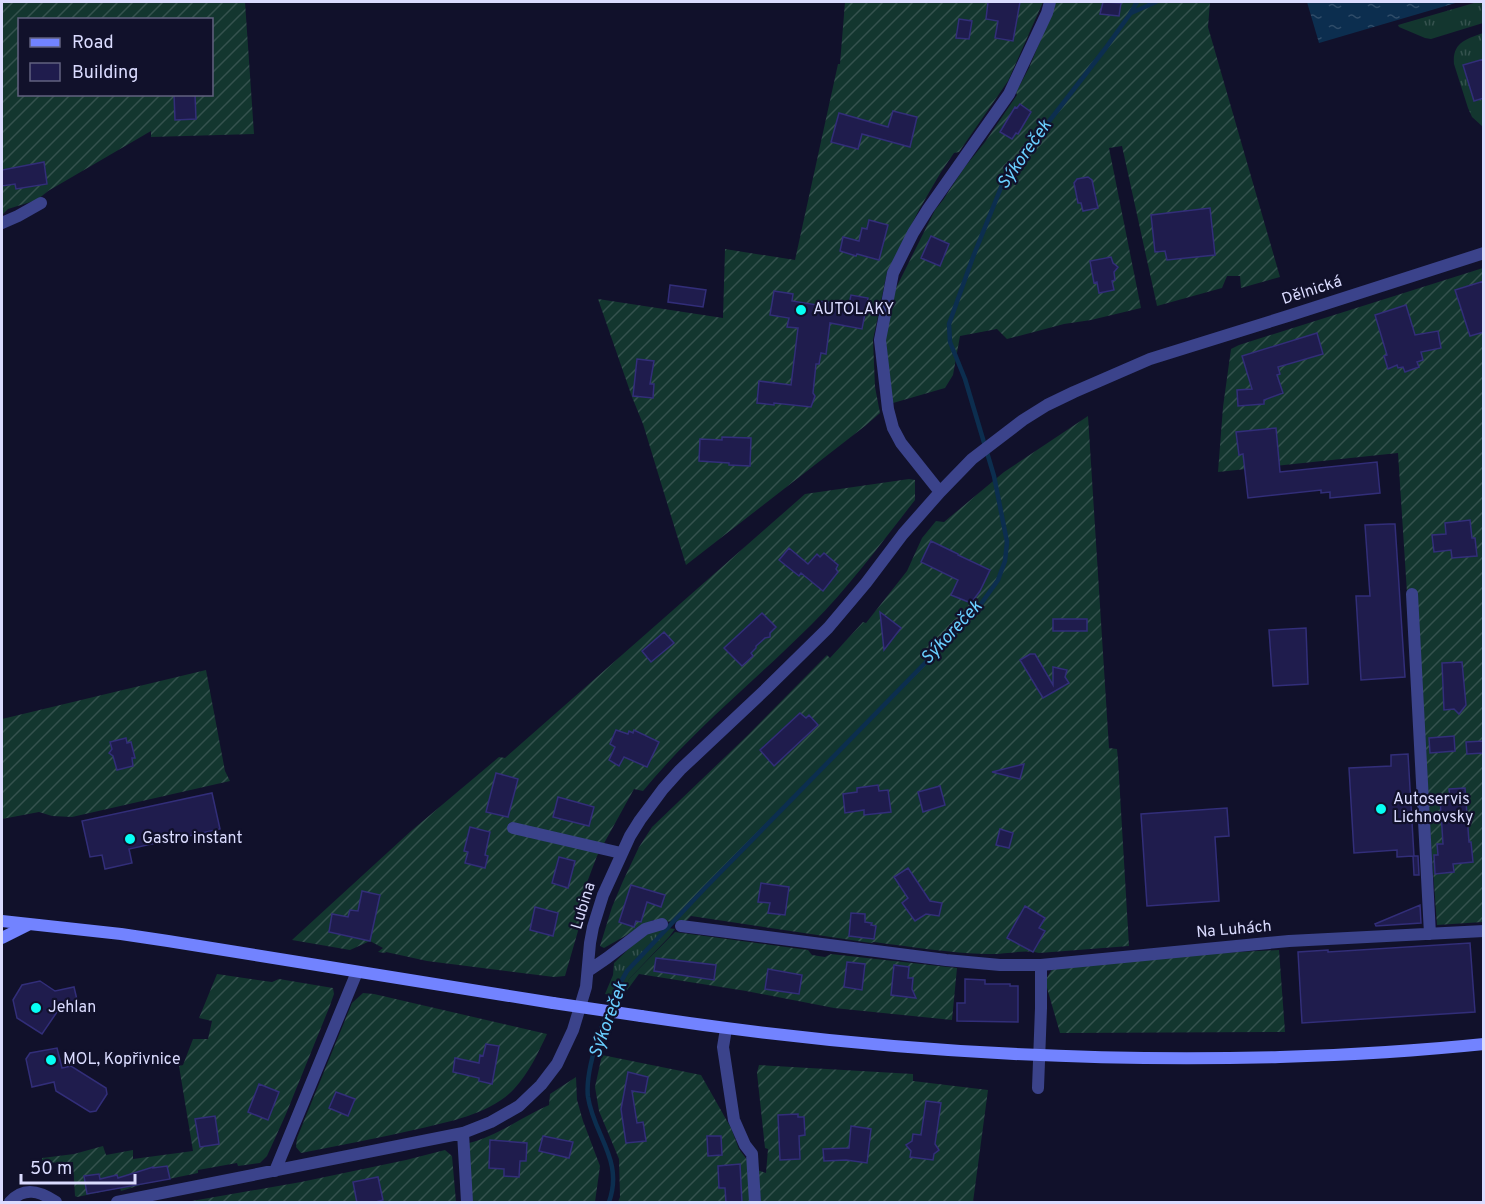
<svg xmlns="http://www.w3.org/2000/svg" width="1485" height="1204" font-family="Overpass,sans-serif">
<defs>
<pattern id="grass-tufts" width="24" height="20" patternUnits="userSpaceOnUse" patternTransform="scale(1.5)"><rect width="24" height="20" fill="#13362f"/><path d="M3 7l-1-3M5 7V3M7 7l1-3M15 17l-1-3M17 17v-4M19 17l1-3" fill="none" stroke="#35524e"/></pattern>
<pattern id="garden-furrows" width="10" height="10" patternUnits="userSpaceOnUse" patternTransform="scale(1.5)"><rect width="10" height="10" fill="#13362f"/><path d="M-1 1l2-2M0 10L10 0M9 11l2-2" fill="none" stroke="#35524e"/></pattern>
<pattern id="water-ripples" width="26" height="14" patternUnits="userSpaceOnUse" patternTransform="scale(1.5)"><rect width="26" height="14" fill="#0c2e4f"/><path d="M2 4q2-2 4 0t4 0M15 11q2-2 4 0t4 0" fill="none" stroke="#2f4c69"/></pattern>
</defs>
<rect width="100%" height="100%" fill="#11112b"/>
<!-- grass -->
<path fill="url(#grass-tufts)" d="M1474 3H1483V23L1431 39 1425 38 1399 27 1398 25Z
M1483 33V59L1463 66 1474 101 1483 98V126H1482L1472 117 1468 108 1454 64C1452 42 1467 39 1483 33Z
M661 927 675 929 669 937 629 979 622 997 605 994 613 975 614 963 643 935Z"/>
<!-- garden -->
<path fill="url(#garden-furrows)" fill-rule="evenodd" d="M2 2H245L254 134 151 137V131L48 191 37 200 8 209 2 215ZM20 20H212V94H20Z
M845 2H1043L1008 81 959 152 954 153 941 172 920 208 887 272 873 340 875 387 880 413 865 426 686 565 643 424 632 397 598 299 723 318 725 249 795 260 838 64H840Z
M1056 2H1210L1208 27 1280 277 1241 288 1240 276H1227L1222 288 1157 306 1122 146 1109 148 1141 308 1091 320 1064 324 1007 339 997 329 960 336 953 375 945 388 893 403 883 342 894 292 935 210 943 200 964 168 985 142 1017 95 1016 92 1029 68Z
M1483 268V922L1437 925 1430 829 1407 593 1398 453 1218 472 1223 407 1231 349 1239 345Z
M1088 416 1109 748 1117 749 1118 760 1129 946 1039 953C1022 949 1004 955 987 954 949 953 912 947 874 942L871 943 691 916 684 923 653 920 604 948 600 946 612 907 623 881 639 847 652 827 748 735 827 655 830 658 863 622 866 623 907 571 922 538 936 521 944 522 1004 472Z
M909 479 915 480V500C882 542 850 586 812 624 756 680 694 729 643 791L634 789 597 856 580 901V924L565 976 554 977 427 961 386 952 385 953 378 952 383 948 370 941 350 950 292 940 411 831 499 757 505 758 805 494Z
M206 670 225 771 230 781 72 817 52 816 39 812 2 819V719Z
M675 932 808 950 812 955 825 957 831 954 957 968 952 1020 834 1008 746 991 639 974 622 997 629 979Z
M1279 950 1285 1032 1060 1033 1045 981 1054 966 1129 958Z
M217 974 272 982 279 979 333 988 334 994 329 1008 286 1114 267 1156 260 1163 238 1166 237 1163 198 1170V1173L144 1184 121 1191 120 1188 77 1197 75 1196 73 1162 42 1163V1158L74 1154 103 1146 106 1155 133 1150V1159L193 1151 179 1066 183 1065 193 1039H208L212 1021 199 1018Z
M363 993 374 994 547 1034C538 1053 529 1073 514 1089 490 1114 451 1121 418 1129 379 1138 340 1145 301 1153L296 1147 297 1138 352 1003Z
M602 1055 701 1075 731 1128 739 1149 748 1161 752 1202H618L620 1197 619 1159 599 1111 595 1087Z
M759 1065 913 1074V1081L988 1090 973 1202H761L757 1170 766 1173 768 1149 765 1148 757 1073Z
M576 1077 577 1100 583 1121 600 1166 595 1202H472L469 1143C498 1136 521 1117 549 1105L550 1094Z
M445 1150 452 1156 456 1202H186L301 1182 406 1160Z"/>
<!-- water -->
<path fill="url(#water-ripples)" d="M1307 2H1459L1319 43Z"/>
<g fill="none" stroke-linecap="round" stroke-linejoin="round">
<!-- stream -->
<path stroke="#0c2e4f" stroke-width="4.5" d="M1131 13 1156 2
M609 1202C624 1160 594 1136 588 1097 584 1065 611 998 627 971L704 889 976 611 998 580 1005 561 1007 542 994 476 965 379 950 342 949 324 973 257 1002 185 1009 173 1105 49 1130 14 1137 2"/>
</g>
<!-- building -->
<path fill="#1f1c4d" stroke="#322e79" stroke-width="1.5" d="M988 2H1020L1013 41 995 38 998 21 986 19Z
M1103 2 1121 3 1119 16 1100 14Z
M959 19 972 21 969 39 956 38Z
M1484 59V98L1474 101 1463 65Z
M174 94H195L196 119 175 120Z
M1020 104 1031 112 1018 134 1016 133 1012 139 1000 132 1015 107 1017 108Z
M893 111 917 117 910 147 862 134 858 149 831 142 839 113 888 127Z
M44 162 47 184 16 189 15 184 2 186V170Z
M1088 177 1092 180 1098 208 1083 211 1081 203H1078L1074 183 1077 179Z
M1210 208 1215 255 1167 260 1165 251 1155 252 1151 215Z
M869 220 888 225 879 260 857 254 856 256 840 251 843 237 859 241 862 228 867 229Z
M931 236 949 244 940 266 921 258Z
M1111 257 1113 263 1118 267 1114 272 1115 280 1112 281 1114 290 1099 293 1097 282 1094 283 1090 261Z
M1484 281V332L1470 336 1455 290Z
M670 285 706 290 703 307 668 302Z
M774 291 793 294 792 301 817 305 818 301 849 305 851 295 868 298 862 329 830 323 826 354 821 353 819 364H816L813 393 815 396 811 407 774 403V405L757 403 759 381 791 385 798 328 787 327 789 318 770 315Z
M1406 305 1415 335 1438 331 1441 348 1421 352 1423 360 1417 362 1419 367 1405 372 1403 367 1398 368 1397 365 1388 369 1384 356 1387 355 1375 315Z
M1317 333 1323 354 1278 367 1280 374 1277 375 1283 393 1264 400V404L1238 406 1237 390 1252 389 1242 356Z
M637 359 654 361 650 384H654L653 398 633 396Z
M1276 428 1280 472 1377 462 1380 493 1330 498V492L1321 493V490L1248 498 1243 454 1239 455 1236 432Z
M722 437 751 438 750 466 729 465V463L699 461 700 439 722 440Z
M1470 520 1472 538H1475L1477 556 1452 558 1451 550 1434 552 1432 535 1446 534 1445 523Z
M1389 524H1395L1405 677 1361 680 1356 596H1370L1365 525Z
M931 541 958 554V555L990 570 980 591 971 603 951 595 958 580 921 562Z
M789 548 808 564 817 554 820 557 824 553 838 565 836 569 838 572 823 591 801 573 799 576 779 560Z
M880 612 901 628 884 650Z
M762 613 776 627 770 633V637L765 638 756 646V648L751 653 753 656 742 666 724 648Z
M1053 619H1087V631H1053Z
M1306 628 1308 684 1273 686 1269 630Z
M664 632 674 643 651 662 642 651Z
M1030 654H1035L1053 685V667L1067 670 1065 677 1069 683 1043 698 1020 660Z
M1462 662 1466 705 1459 714 1454 709 1444 710 1442 663Z
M800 713 806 718 809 715 818 725 774 766 760 750Z
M616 730 628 734 629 731 633 733 634 730 659 742 647 767 624 757 619 766 609 760 615 747 610 744Z
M1454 736 1455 751 1430 753 1429 738Z
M126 738 127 743 131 742 135 758H132L133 766 117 770 113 756 109 753 112 749 110 742Z
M1484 741V753L1467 754 1466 742Z
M1408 754 1414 856H1418L1419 875H1414L1413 856 1397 857V850L1354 853 1349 768 1391 766V755Z
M1024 764 1020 779 992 772Z
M496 773 518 779 508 817 486 812Z
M878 785 879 791 888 790 891 812 864 815V810L845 813 843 794 857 792V788Z
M940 786 945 805 923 812 918 792Z
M1465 788 1469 842H1471L1473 862 1453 864 1454 872 1435 874 1434 855H1438L1437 844H1443L1440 798H1450L1449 789Z
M212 793 220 829 129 849 132 863 105 869 102 855 90 857 82 821Z
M558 797 594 807 589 826 553 817Z
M1227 808 1229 836 1215 837 1219 901 1147 906 1141 814Z
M470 827 490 832 485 855 488 856 485 868 465 863 468 852 464 851Z
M1000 829 1013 833 1009 848 996 845Z
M559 857 575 861 568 888 552 883Z
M908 868 930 901 942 903 939 916 926 914 915 921 902 903 908 898 894 877Z
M761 883 789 887 785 915 768 913 770 903 758 902Z
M631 885 665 895 661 907 647 902 641 922 636 921 634 927 619 922Z
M362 891 380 895 370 941 329 932 332 914 348 917 350 910 358 911Z
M1420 905 1421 923 1376 926 1375 924Z
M1025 906 1045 918 1039 928 1045 931 1033 952 1007 938Z
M535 907 558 913 553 936 530 930Z
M851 913 865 914V922L872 923 871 925 876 926 874 939 849 936Z
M1470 943 1475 1012 1302 1023 1298 952 1328 950V952Z
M656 958 716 965 714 980 654 971Z
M847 962 865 964 862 990 844 987Z
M894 965 909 967 908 978H913L912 989 916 998 891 995Z
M768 969 802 975 799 994 765 989Z
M965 979 985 980V984H1010V986H1018V1022L957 1021V1003H965Z
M40 981 55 991 74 987 78 1004 59 1009 42 1034 17 1018 13 1000 22 985Z
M486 1044 499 1046 492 1084 479 1081V1078L453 1072 455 1058 479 1063 480 1055 483 1056Z
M57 1048 62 1068 71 1066 106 1088 107 1094 96 1111 90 1112 56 1091 54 1082 32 1087 26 1059 30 1053Z
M628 1072 648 1077 645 1093 632 1091 637 1123 643 1122 646 1141 626 1143 621 1109Z
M259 1084 279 1092 268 1120 248 1112Z
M336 1092 355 1099 348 1116 329 1108Z
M926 1101 941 1103 935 1144 939 1150 934 1154 933 1160 910 1157 911 1151 906 1145 912 1141 913 1134 921 1135Z
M798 1114V1117H804L805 1135 799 1136 800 1159 780 1160 778 1115Z
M215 1116 219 1144 200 1147 195 1119Z
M851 1126 871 1129 867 1163 846 1160 824 1161 823 1149 849 1148Z
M543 1136 573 1142 569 1158 539 1151Z
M707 1136H721L722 1155 708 1156Z
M490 1140 527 1143 526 1161H520L519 1177 504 1176V1169L489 1168Z
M740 1164 742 1203H726L725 1188H719L718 1166Z
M167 1166 170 1179 87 1194 84 1176 99 1174 100 1179 117 1175 118 1178 153 1167V1168Z
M378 1177 383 1200 372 1203H357L353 1182Z"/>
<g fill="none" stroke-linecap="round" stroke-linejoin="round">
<!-- minor -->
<path stroke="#3b438b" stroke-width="12" d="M2 223 18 216 41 203
M940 492 901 443 893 428 888 409 880 340 893 273 913 233 928 209 1009 94 1047 13 1050 2
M1412 594 1430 934
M513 828 621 853
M681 926 946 960 1000 965H1041L1289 941 1484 931
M588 971 607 958 645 929 662 924
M726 1029 723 1047 734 1120 745 1145 752 1154 755 1202
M1038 1088 1041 1008V965
M463 1133 467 1202
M275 1171 357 972
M10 1202C24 1186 40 1191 56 1202
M117 1202 463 1133 491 1122 519 1106 541 1085 557 1064 573 1030 586 987 590 943 593 927 603 895 630 836 640 820 663 789 680 770 765 690 828 628 866 583 903 534 940 492 972 459 1023 420 1047 405 1074 392 1150 359 1291 315 1484 253"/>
<!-- secondary -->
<path stroke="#7283ff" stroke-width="12" d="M2 921 121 934 168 941 553 1003
M2 938 30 924
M641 1016C852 1048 1066 1063 1280 1057 1347 1055 1416 1051 1484 1044"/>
<!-- secondary-bridge -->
<path stroke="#7283ff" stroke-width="12" d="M553 1003 641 1016"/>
</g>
<!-- markers -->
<g fill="#07fff4" stroke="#11112b" stroke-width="2">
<circle cx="801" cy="310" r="6"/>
<circle cx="1381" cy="809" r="6"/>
<circle cx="130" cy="839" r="6"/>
<circle cx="36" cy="1008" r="6"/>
<circle cx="51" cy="1060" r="6"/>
</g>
<g text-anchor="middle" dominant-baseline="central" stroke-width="4.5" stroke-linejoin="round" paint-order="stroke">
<!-- street labels -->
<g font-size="16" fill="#dbdcff" stroke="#11112b">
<text transform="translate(1312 291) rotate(-18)">Dělnická</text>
<text transform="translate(584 906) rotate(-73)">Lubina</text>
<text transform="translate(1234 930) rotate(-5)">Na Luhách</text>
</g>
<!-- poi labels -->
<g font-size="16" fill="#dbdcff" stroke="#11112b" text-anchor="start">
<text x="813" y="310">AUTOLAKY</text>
<text x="1393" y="800">Autoservis<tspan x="1393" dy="18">Lichnovsky</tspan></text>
<text x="142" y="839">Gastro instant</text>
<text x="48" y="1008">Jehlan</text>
<text x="63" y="1060">MOL, Kopřivnice</text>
</g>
<!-- water labels -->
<g font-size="18" font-style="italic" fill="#69cfff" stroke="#11112b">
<text transform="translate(1025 155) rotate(-55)">Sýkoreček</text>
<text transform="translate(952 633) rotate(-47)">Sýkoreček</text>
<text transform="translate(609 1020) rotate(-70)">Sýkoreček</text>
</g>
</g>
<!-- border -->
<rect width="1485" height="1204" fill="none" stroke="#dbdcff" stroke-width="6"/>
<!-- legend -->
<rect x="18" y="18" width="195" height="78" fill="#11112b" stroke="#626280" stroke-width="1.5"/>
<rect x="30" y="38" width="30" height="9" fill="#7283ff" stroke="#626280" stroke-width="1.5"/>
<text x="72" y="48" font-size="18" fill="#dbdcff">Road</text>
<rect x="30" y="63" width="30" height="18" fill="#1f1c4d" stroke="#626280" stroke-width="1.5"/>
<text x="72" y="78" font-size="18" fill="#dbdcff">Building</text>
<!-- scale -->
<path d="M21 1174v9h114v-9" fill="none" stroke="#dbdcff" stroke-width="3"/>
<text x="30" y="1174" font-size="18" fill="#dbdcff" stroke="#11112b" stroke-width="4.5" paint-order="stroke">50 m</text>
</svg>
